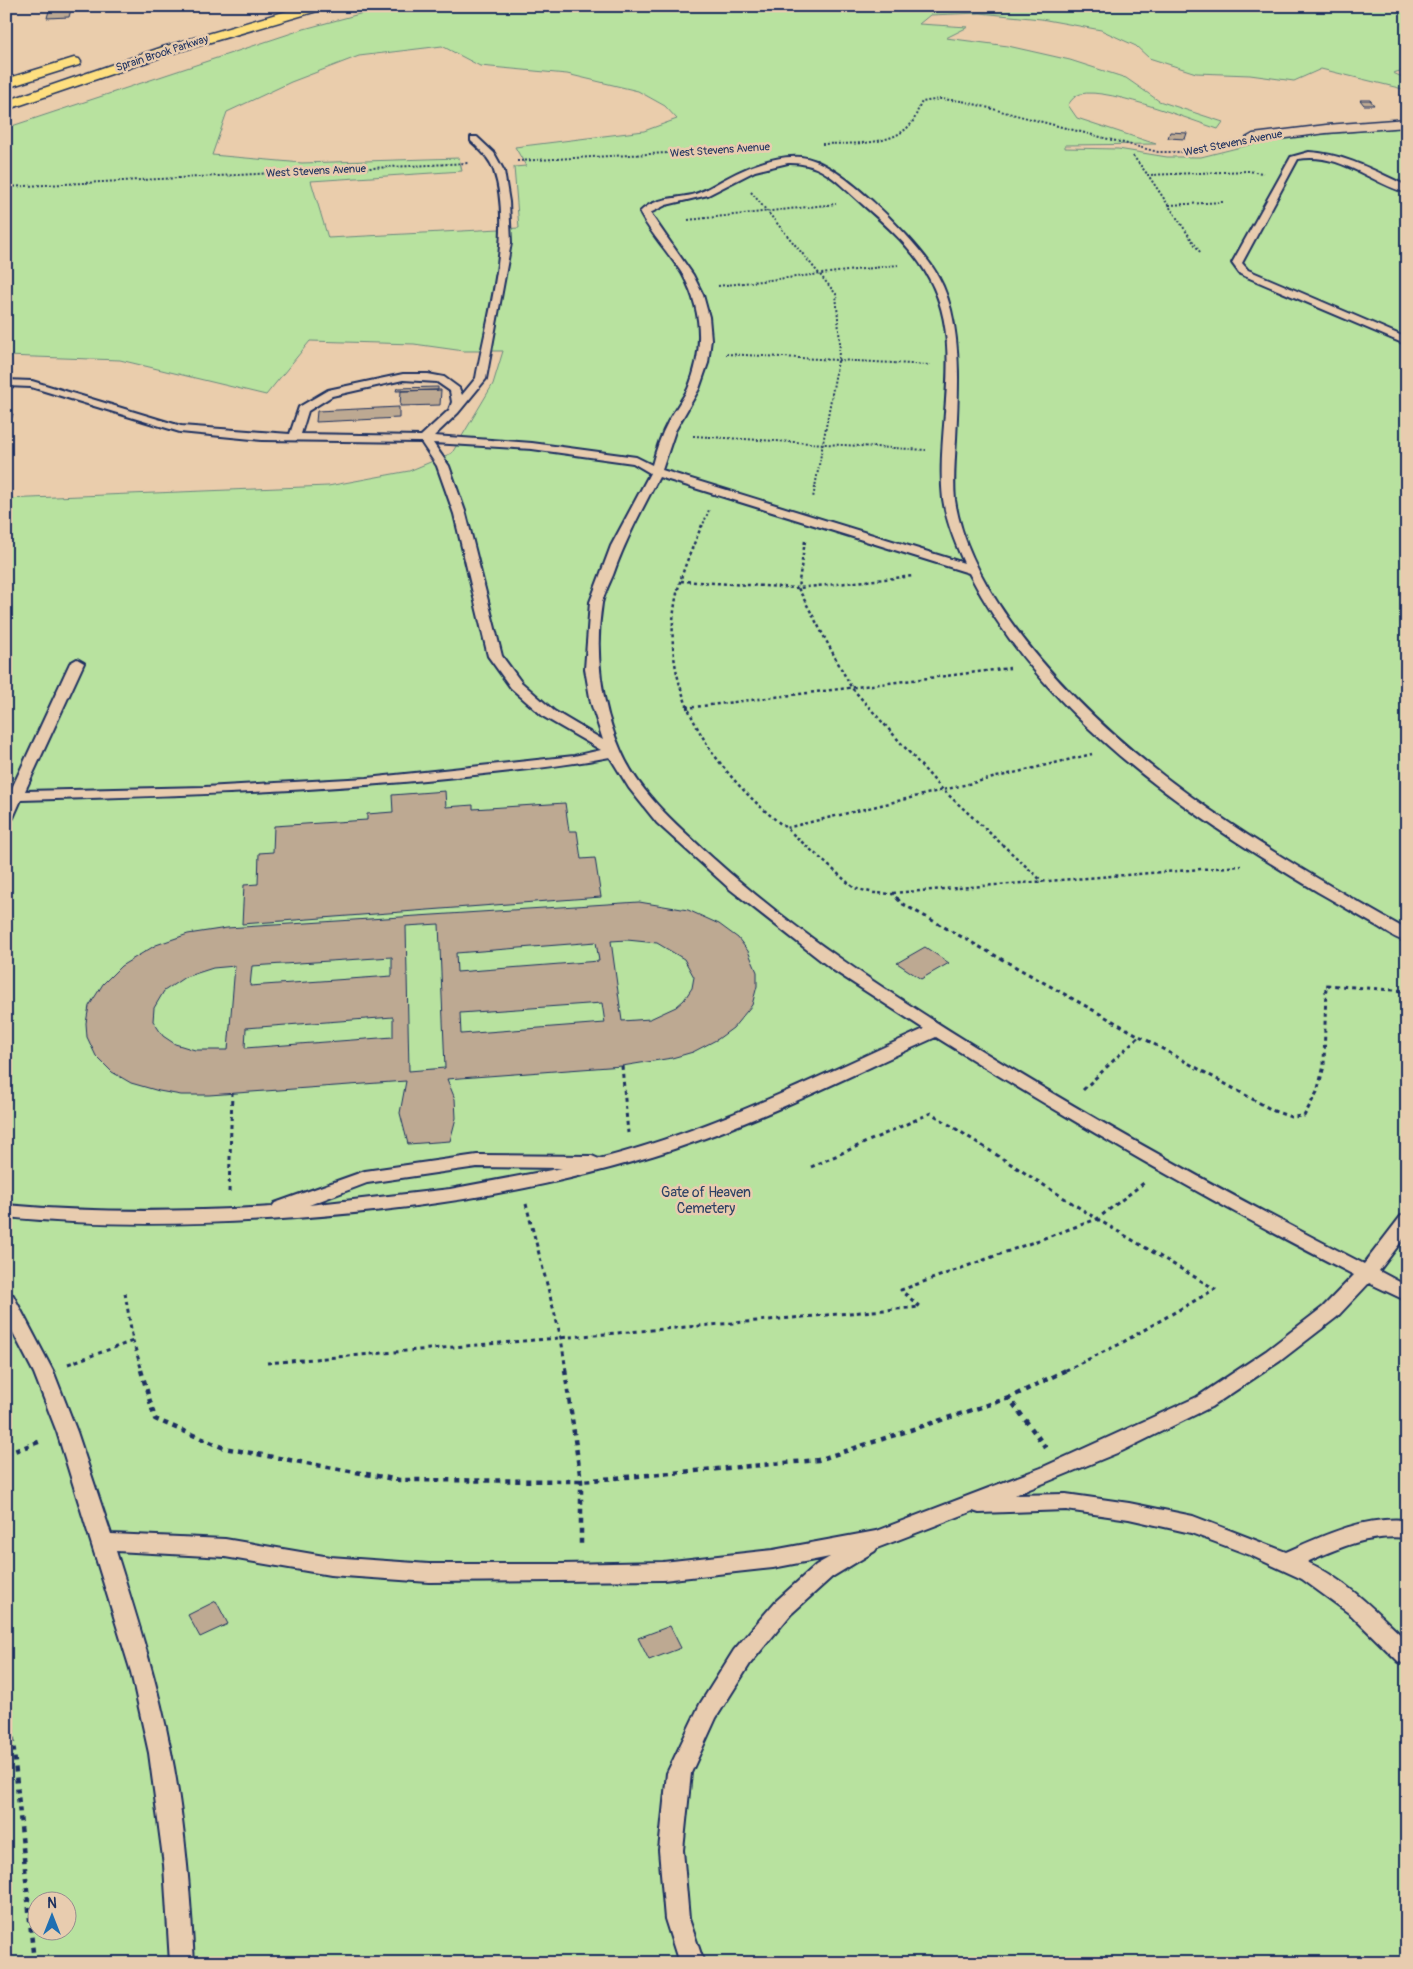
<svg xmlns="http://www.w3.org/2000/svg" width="1413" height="1969" font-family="Pangolin,sans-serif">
<rect width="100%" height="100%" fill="#eacdac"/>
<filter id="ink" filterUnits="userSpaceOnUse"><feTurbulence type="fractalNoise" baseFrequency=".02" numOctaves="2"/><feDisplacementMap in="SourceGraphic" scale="10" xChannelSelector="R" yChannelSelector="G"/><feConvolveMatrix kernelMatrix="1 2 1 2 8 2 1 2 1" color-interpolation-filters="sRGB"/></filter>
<g filter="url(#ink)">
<!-- green -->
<path fill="#b8e29f" stroke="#6a887e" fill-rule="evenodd" d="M389 6H1407V69L1393 73 1407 79V90L1321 69 1294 81 1250 75 1196 73 1149 58 1136 46 1101 30 1041 19 980 13 930 15 919 24 968 27 946 38 1008 46 1070 60 1126 78 1159 101 1223 122 1218 129C1193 121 1095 82 1076 96 1073 98 1070 102 1068 105L1077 118 1156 144 1065 145V148L1118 149 1167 157H1201L1273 139 1407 127V1963H6V499L328 486 409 471 452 453 493 384 503 351H464L414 344 310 341 266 395 120 360 6 356V128L304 29ZM442 46 480 66 567 74 638 91 665 106 677 119 644 131 515 147 526 166 514 167 519 228 328 238 311 181 462 171 459 158 302 163 212 155 227 112 291 82 359 56ZM38 1902H68V1932H38Z"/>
<!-- building -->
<path fill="#bda992" stroke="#1b2f5e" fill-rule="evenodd" d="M72 6 69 17 47 18 50 7Z
M1360 100H1370L1374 105H1364Z
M1170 132 1187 133 1185 139 1168 138Z
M438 387V390L396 391 397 388Z
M441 390 440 405 400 406 401 391Z
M399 407V418L316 422 317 411Z
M6 414H13L9 426H6Z
M445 791 446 807 473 805V809L565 803 569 831H577L581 859 595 858 601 897 242 924 244 885 258 884 259 853 273 852 274 826 367 820V814L393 812 392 795Z
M639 902 688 910 719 924 738 938 748 951 757 972V986L752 1005 733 1028 718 1039 693 1052 672 1058 622 1066 447 1079 455 1099 456 1118 450 1141 408 1144 400 1113 406 1081 209 1095H181L159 1091 131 1083 112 1072 96 1056 87 1037 86 1023 89 1006 103 984 121 966 156 945 188 934 227 928ZM439 924 445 1068 409 1071 406 926ZM627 940 657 943 684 959 694 977 692 988 684 1000 676 1007 650 1019 622 1021 611 941ZM596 942 599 961 457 972 456 953ZM392 957V976L250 986 252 966ZM235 966 228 1050H195L175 1044 163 1036 153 1021 154 1008 164 991 185 977 213 968ZM602 1003 605 1023 461 1034 460 1013ZM393 1017V1037L245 1048 246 1028Z
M925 947 949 963 921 979 897 963Z
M216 1601 228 1624 200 1637 188 1615Z
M670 1626 681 1648 649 1660 638 1638Z"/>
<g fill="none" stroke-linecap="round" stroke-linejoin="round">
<!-- lane casing -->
<g stroke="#1b2f5e" stroke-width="4">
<path id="lane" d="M471 137H477L494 153 504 171 509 202 511 243 486 379 458 413 434 436 532 443 636 457 652 465C656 450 661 435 668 422 674 411 682 400 688 389 704 350 703 312 683 275 675 261 642 222 640 212 654 198 673 199 692 195 704 192 714 185 725 179 747 167 775 155 801 157 838 160 910 235 931 265 941 279 947 294 951 310 961 351 958 397 956 439 955 459 953 480 955 500 961 541 984 584 1008 618 1108 759 1259 846 1407 930V942C1396 939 1386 932 1377 926 1357 915 1338 903 1318 892 1182 811 1043 717 969 573L659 477C642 509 625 541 613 575 609 584 604 594 602 603 594 652 601 706 621 751 640 795 680 828 715 860 795 932 887 992 979 1049 1104 1126 1233 1197 1364 1264L1401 1216 1407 1215V1234L1379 1271 1407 1286V1301L1369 1283 1337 1317 1280 1361 1211 1407 1122 1451 1015 1495 1066 1494 1129 1503 1193 1516 1286 1552C1324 1535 1364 1516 1407 1520V1538C1370 1534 1340 1547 1307 1562 1345 1579 1377 1612 1407 1641V1664L1399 1662 1350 1614 1302 1579 1250 1555 1191 1533 1129 1519 1066 1510 979 1513 973 1511 877 1548 875 1551 832 1577 791 1614 750 1664 716 1718 691 1773 683 1850 689 1919 704 1963H679L665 1919 659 1850 667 1773 700 1704 734 1650 775 1602 816 1565 830 1557 773 1568 663 1580 429 1582 330 1575 225 1557 116 1551C137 1618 158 1684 171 1752 185 1822 190 1892 194 1963H170L164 1865 149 1753 131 1672 57 1432 34 1373 6 1319V1293L13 1295 54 1373 77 1432 111 1534 225 1539 330 1557 429 1564H562L663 1562 773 1550 876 1531 1041 1468 1197 1397 1266 1351 1323 1307 1354 1275C1211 1202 1072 1122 936 1037 849 1076 765 1119 674 1149 552 1189 424 1209 296 1218 199 1225 103 1227 6 1217V1205C95 1213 183 1212 272 1207L275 1203 365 1171 477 1155 592 1156 599 1159C713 1130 817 1077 924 1029L833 970 731 890 657 823 629 788 610 757C559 767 508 771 456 777 312 792 167 796 21 800L13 818 6 822V801L70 663 77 659 84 663 25 791 205 787 367 778 574 756 601 750 544 717 511 688 488 656 454 514 437 466 421 442 262 440 180 432 31 387 6 386V380L32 381 181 426 290 434 299 407 328 390 403 374H428L444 377 459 388 462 395 476 378C487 319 514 229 494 171 490 158 480 150 471 141ZM788 163C822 162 837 182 861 203 886 225 913 248 929 278 966 346 935 427 943 499 946 521 955 543 964 563L662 470 675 431 699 389 708 363 711 339 709 317 703 295 693 275 650 213 666 205 708 195 755 171ZM403 380 437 382 450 391 452 402 449 410 421 436 301 434 308 411 332 396ZM433 443 532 449 633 463 650 473 611 546 590 602 585 669 591 703 603 740 554 711 521 682 502 656 466 514 449 466ZM477 1167 562 1168 450 1189 309 1205 367 1183Z
M1309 152C1345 154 1375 171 1407 186V193C1369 182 1340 152 1298 159L1242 263 1248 270 1407 338V345L1240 274 1232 263 1291 157Z"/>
</g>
<!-- street casing -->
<g stroke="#1b2f5e" stroke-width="3">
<path id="street" d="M1407 119V127L1326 133 1253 142 1246 138 1253 134 1326 125Z"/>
</g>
<!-- highway casing -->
<g stroke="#1b2f5e" stroke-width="3">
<path id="highway" d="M304 6H325L324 9 173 53 6 110V101L163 47Z
M74 58 79 59 81 62 79 65 6 88V79Z"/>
</g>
<!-- path-far3 -->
<path stroke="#1b2f5e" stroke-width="2" stroke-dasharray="2 2" stroke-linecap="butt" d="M822 144C848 143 889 147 909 126 916 120 917 109 922 102L940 99 962 101 1158 152H1193L1231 143
M1133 156 1148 175
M517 161 743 149
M6 187 468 163
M751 192 836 294 840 343 838 361 813 498
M1169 205 1223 202
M688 220 836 204
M1200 252 1148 175 1248 171 1263 173
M718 286 898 265
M726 354 930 365
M693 436 926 450
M702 527 709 510"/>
<!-- path-far2 -->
<path stroke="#1b2f5e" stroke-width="2.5" stroke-dasharray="3 3" stroke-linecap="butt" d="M702 525C691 551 679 577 675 604 660 696 717 775 786 828
M805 541 798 588 851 687 942 789 1043 882
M681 581 798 588 914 576
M686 708 1010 668
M893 893 1241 866
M898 899 893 894 874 893 854 888 786 828 1092 754"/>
<!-- path-far1 -->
<path stroke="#1b2f5e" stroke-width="3" stroke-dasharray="4 4" stroke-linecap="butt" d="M897 898 901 903 1274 1111 1291 1117 1304 1116 1317 1092 1324 1066 1326 985 1407 991
M622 1066 628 1133
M1083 1090 1140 1035
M811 1167 931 1113 1097 1219 1215 1289 1118 1345 1064 1371
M229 1192 232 1093
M526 1204 561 1338 566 1371
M125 1293 133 1341 142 1371
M267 1363 920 1307 901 1290 1097 1219 1145 1182
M68 1364 133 1341"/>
<!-- path -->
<path stroke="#1b2f5e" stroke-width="4.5" stroke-dasharray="5 5" stroke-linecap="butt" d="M141 1370 155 1419 224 1448 399 1480 581 1481 818 1460 1009 1398
M565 1370 581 1481V1547
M1046 1448 1009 1398 1066 1370
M6 1454 41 1441
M6 1668 34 1963"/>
<!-- lane -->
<use href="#lane" fill="#e8ccaf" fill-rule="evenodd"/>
<!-- street -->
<use href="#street" fill="#e8ccaf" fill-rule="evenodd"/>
<!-- highway -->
<use href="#highway" fill="#fedf80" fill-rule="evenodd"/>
</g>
</g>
<g text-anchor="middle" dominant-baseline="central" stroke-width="5" stroke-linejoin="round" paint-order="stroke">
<!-- far-street labels -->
<g font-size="11" fill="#1b2f5e" stroke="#e8ccaf">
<text transform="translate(162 53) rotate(-18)">Sprain Brook Parkway</text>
<text transform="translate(1233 143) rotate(-11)">West Stevens Avenue</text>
<text transform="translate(720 150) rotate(-4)">West Stevens Avenue</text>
<text transform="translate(316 171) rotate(-3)">West Stevens Avenue</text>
</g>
<!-- park labels -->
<g font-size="14" fill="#2b4164" stroke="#e8ccaf">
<text x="706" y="1192">Gate of Heaven<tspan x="706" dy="16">Cemetery</tspan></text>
</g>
</g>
<!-- margin -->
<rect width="1413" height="1969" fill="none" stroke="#e8ccaf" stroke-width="25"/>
<rect x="12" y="12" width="1388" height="1944" fill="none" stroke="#1b2f5e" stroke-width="2" filter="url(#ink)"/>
<!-- north arrow -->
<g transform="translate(52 1916)"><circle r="24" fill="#e8ccaf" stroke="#968d8f"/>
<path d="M0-4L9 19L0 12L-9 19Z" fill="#1f6fb2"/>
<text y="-8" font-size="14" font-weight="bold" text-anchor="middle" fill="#1b2f5e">N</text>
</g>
</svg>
